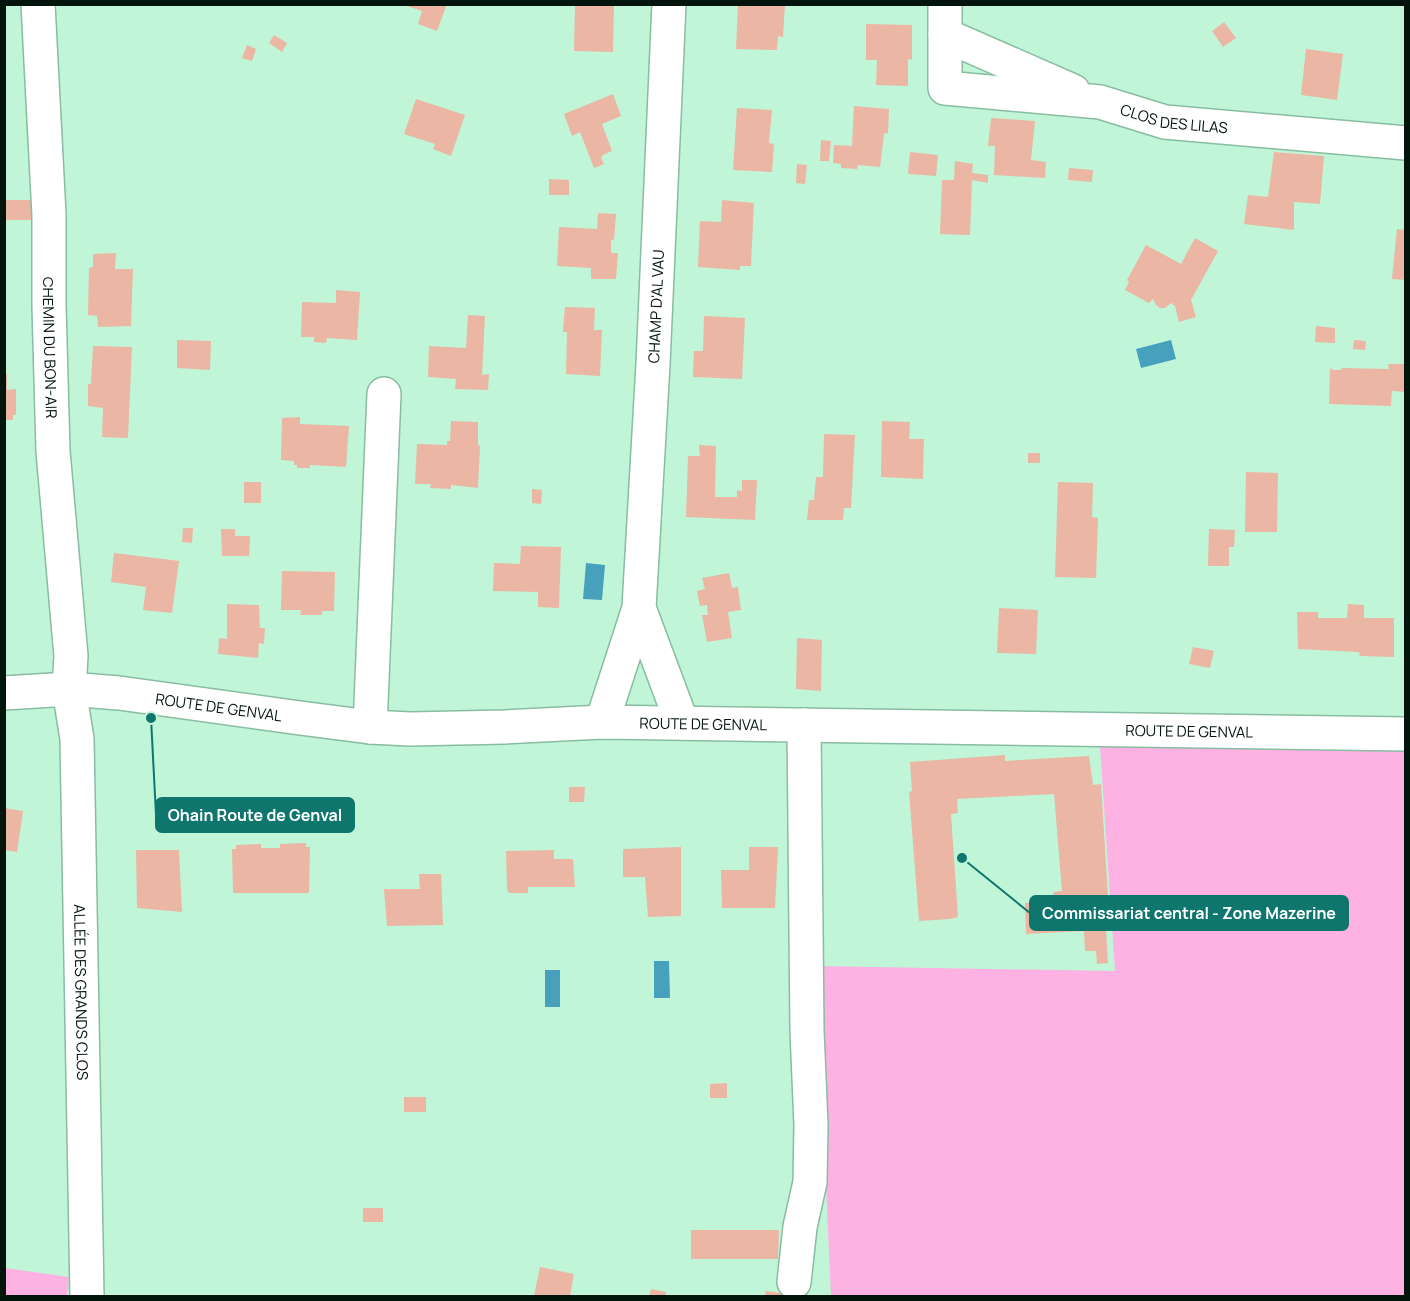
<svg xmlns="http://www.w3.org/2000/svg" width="1410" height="1301" font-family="Manrope,sans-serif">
<rect width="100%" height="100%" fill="#c1f5d8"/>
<!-- green -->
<path fill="#feb2e3" d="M1100 746H1405V1296H831L816 966 1115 971Z
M5 1268 69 1277 67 1296H5Z"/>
<!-- water -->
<path fill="#48a1bc" d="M1171 340 1176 359 1141 368 1136 349Z
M586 563 605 565 602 600 583 599Z
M654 961H669L670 998H654Z
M545 970H560V1007H545Z"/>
<!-- building -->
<path fill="#ebb6a4" d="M447 4 437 31 418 24 422 11 404 5Z
M575 4H614L613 52 574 51Z
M738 4H785L783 37 778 36 777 50 736 49Z
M1224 22 1236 38 1223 47 1212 31Z
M866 24 912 25V60L908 59V86L876 85 877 60H866Z
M274 35 287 43 282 52 269 43Z
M247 45 256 49 252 61 242 58Z
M1306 49 1343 54 1337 100 1301 95Z
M613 94 621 116 602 124 612 151 603 155 601 158 604 164 594 168 580 132 572 136 564 114Z
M416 99 465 115 451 156 433 149 435 144 404 134Z
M854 106 889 109 888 133 884 134 880 167 858 165 857 169 841 168V164L833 163 834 145 852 146Z
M737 108 772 110 769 143 774 144 772 172 733 170Z
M991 118 1035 121 1031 160 1046 162 1045 178 994 175 995 146H988Z
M821 140 831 141 829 161H820Z
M910 152 938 155 936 176 908 174Z
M1274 152 1324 156 1320 204 1294 202V230L1244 224 1248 195 1268 197Z
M955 161 973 164 972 173 988 175V183L972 180 970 235 940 234 942 180H954Z
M797 164 807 165 805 184 796 183Z
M1069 168 1093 170 1092 182 1068 180Z
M549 179 569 180V195H549Z
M4 200H31V220H4Z
M722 200 754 203 751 266H740V270L698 267 700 221 721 222Z
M598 213 616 214 614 240H611V253H618L616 279H591V268L557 266 559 227 597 229Z
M1397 229 1406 230V280L1392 279Z
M1195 238 1218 251 1191 300 1196 317 1179 322 1175 306 1171 303 1165 308H1160L1156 305 1153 299 1149 303 1125 290 1129 282 1127 280 1146 245 1181 264Z
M116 253 115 269H133L131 326 98 327 97 316 88 315 89 268 93 267V254Z
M336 290 360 292 357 340 327 338 326 343 314 342V337H301L302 302 336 303Z
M565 307 595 308 594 330H602L600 376 566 374 567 332H563Z
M468 315 485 316 482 375 489 374 488 390 455 389 456 379 428 377 429 346 466 348Z
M704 316 745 318 742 379 693 377 694 351H703Z
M1316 326 1335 328V343L1315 342Z
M177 340 211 341 210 370 177 368Z
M1354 340 1366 341 1365 350 1353 349Z
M93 346 132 347 128 438 102 437 103 408 88 406V384H91Z
M1388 364H1406V392L1392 391 1391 406 1329 404 1330 368 1333 370H1341L1342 368 1389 369Z
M4 374H7V390L16 389V415H13V420H4Z
M300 417V424L349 426 346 467 310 465V468H297V465H294V461L281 460 282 418Z
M451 421 478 422V445L480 446 478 488 451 485V489L430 488 431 484H415L417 444 447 445V441H450Z
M882 421 910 422 909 439H924L923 479 881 477Z
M824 434 855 435 851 508H844L843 520H807L809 500H814L816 477H823Z
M699 445 716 446 715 497H737V490L742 491V480H757L755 520 686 517 688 456H700Z
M1028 453H1040V463H1028Z
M1246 472 1278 473 1277 532H1245Z
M244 482H261V503H244Z
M1058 482 1093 483 1092 517 1098 518 1096 578 1055 577Z
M532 489 542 490 541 504 532 503Z
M183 528H193L192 543 182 542Z
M221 529H235V536H250L249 556H222Z
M1209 529 1235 530 1234 547H1229V566H1208Z
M521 546 561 547 559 608 538 607V592L493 591 494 563 520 564Z
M114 553 179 561 172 613 143 610 146 587 111 582Z
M282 571 335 572 334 611H322V615H300L301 610H281Z
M729 573 732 588 738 587 741 610 728 612 732 638 707 642 702 615H708L707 605 700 606 697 591 705 589 702 578Z
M227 604 259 605 260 628H265L264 644 259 643 258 658 218 654 219 638 227 639Z
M1348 604 1364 605V618H1394V657L1360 656 1359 652 1298 649 1297 612H1318V618H1347Z
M999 608 1038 610 1036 654 997 653Z
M797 638 822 640 821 691 796 689Z
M1193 647 1214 651 1210 668 1189 664Z
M1005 755V761L1089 756 1093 785 1101 784 1110 929 1106 930 1108 963 1097 964 1096 951H1085L1084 931 1026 934 1025 903 1054 901 1053 892 1062 891 1054 794 957 799 958 813 951 814 958 917 950 919 919 921 909 792 912 791 910 762Z
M569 787H585L584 802H569Z
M4 808 23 811 17 852 4 850Z
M306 843V847H310L309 893H233L232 849H236V845L261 844V848H280V844Z
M681 847V916L648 917 645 877H623V849Z
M749 847H778L775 908H722L721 870H749Z
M136 850H179L182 912 137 908Z
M554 850V859H573L575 887H528V893H509L507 889 506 851Z
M419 874H441L443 925 387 926 384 889H420Z
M727 1083V1098H710V1084Z
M404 1097H426V1112H404Z
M363 1208H383V1222H363Z
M691 1230H779L778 1259H691Z
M540 1267 574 1274 570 1296H534Z
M651 1289 666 1292 665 1296H649Z
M766 1291 796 1295V1296H765Z"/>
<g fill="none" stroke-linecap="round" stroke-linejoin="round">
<!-- minor casing -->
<g stroke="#89bca0" stroke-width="36">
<g id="minor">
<path id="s1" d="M38 4 49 215V306L53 451 71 656 69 689 77 739 87 1296"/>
<path id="s2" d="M945 4V88L1100 102 1165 122 1406 143"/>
<path d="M945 35 1073 91"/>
<path d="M639 608 682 723"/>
<path id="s3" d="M602 722 639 608 653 364 669 4"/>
<path d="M370 727 384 394"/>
<path d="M794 1282 800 1227 810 1182 811 1125 807 1031 804 725"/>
</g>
</g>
<!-- major casing -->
<g stroke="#89bca0" stroke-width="36">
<g id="major">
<path id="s4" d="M4 693 69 689 119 693 300 718 370 727 410 729 505 727 602 722 1406 734"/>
</g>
</g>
<!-- minor -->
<use href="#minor" stroke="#fff" stroke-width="33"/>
<!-- major -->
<use href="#major" stroke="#fff" stroke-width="33"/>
</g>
<g text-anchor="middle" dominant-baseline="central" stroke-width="4.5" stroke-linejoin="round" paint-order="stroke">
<!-- street labels -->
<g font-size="15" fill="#02140b" stroke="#c1f5d8">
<text stroke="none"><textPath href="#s2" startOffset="316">CLOS DES LILAS</textPath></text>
<text stroke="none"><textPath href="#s3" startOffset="422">CHAMP D'AL VAU</textPath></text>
<text stroke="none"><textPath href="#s1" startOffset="344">CHEMIN DU BON-AIR</textPath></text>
<text stroke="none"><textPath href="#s4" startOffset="216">ROUTE DE GENVAL</textPath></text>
<text stroke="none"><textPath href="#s4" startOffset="702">ROUTE DE GENVAL</textPath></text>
<text stroke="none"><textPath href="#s4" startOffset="1188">ROUTE DE GENVAL</textPath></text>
<text stroke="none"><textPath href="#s1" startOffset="990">ALLÉE DES GRANDS CLOS</textPath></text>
</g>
</g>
<!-- callouts -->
<path fill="none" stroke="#0f766e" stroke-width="2" d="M151 718L156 815M962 858L1030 913"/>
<g fill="#0f766e" stroke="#c1f5d8" stroke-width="2">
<circle cx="151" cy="718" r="6"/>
<circle cx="962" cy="858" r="6"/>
</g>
<g fill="#0f766e" stroke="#0f766e" stroke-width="2">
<rect x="156" y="798" width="198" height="34" rx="6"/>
<rect x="1030" y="896" width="318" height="34" rx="6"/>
</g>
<g font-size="16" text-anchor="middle" font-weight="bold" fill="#fff">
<text x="255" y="821">Ohain Route de Genval</text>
<text x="1189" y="919">Commissariat central - Zone Mazerine</text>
</g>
<!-- border -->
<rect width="1410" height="1301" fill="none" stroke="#02140b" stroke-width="12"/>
</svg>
